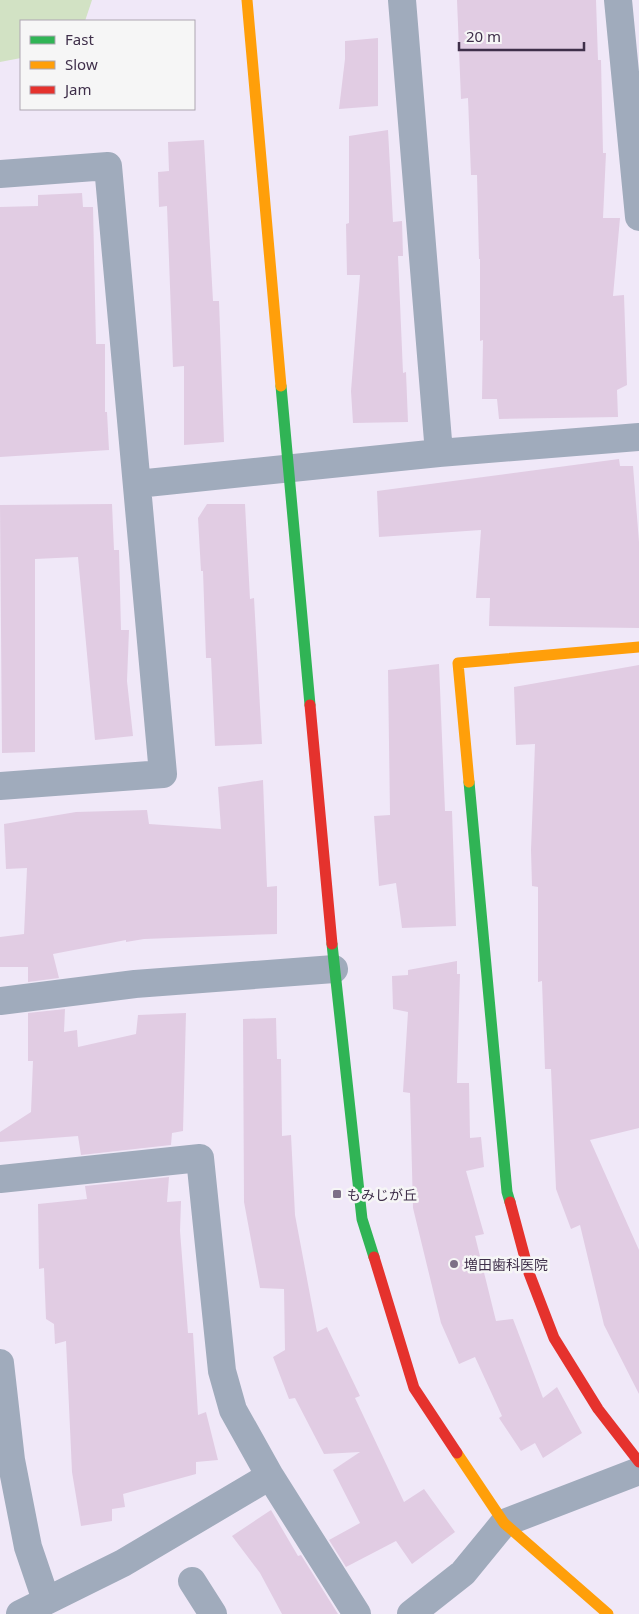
<svg xmlns="http://www.w3.org/2000/svg" width="639" height="1614" font-family="'Noto Sans','Noto Sans JP',sans-serif">
<rect width="100%" height="100%" fill="#f0e8f8"/>
<!-- green -->
<path fill="#d2e2c4" d="M0 0H92L85 21H21V58L0 62Z"/>
<!-- building -->
<path fill="#e1cce3" d="M457 0H596L598 60H601L603 153H606L603 218H620L613 296 624 295 627 385 617 390 618 417 499 419 497 399H482L483 340 480 341V259H479L477 175H471L468 98 461 99Z
M378 38V106L339 109 345 59V41Z
M388 130 393 222 402 221 403 256H398L403 373 406 372 408 422 353 423 351 391 360 275H347L346 224 349 223V136Z
M204 140 213 301H219L224 442 184 445V366L173 367 167 206 159 207 158 172 169 171 168 142Z
M82 193 83 207H93L96 344H105V412H107L109 450 0 457V207L38 206V195Z
M619 459 620 466H633L639 542V628L489 626 490 598H476L481 530 379 537 377 491Z
M112 504 114 550H119L121 630H129L127 681 133 736 95 740 78 557 35 559V752L2 753 0 505Z
M207 504H245L250 599 254 598 262 744 215 746 211 658H206L203 571H201L198 518Z
M439 664 445 811H452L456 926 402 928 396 883 379 886 374 816 390 815 388 670Z
M639 665V1128L590 1140 639 1250V1394L604 1325 580 1225 571 1229 556 1189 551 1069H545L542 981 538 982V887L532 886 531 850 535 744 516 745 514 687Z
M263 780 267 887 277 886V934L144 939 126 942V940L53 954 59 978 28 982V967H0V937L24 934 27 868 6 869 4 824 76 812 147 810 149 824 221 829 218 787Z
M457 961V974H460L457 1083H469L470 1138 481 1137 484 1167 466 1171 484 1234 475 1236 496 1321 513 1319 543 1398 557 1387 582 1433 543 1458 535 1443 521 1451 499 1418 502 1416 475 1357 459 1364 441 1323 413 1208 410 1093 403 1092 408 1012 393 1009 392 976 408 975V970Z
M65 1009 64 1032 77 1030 78 1047 136 1034 138 1015 186 1013 183 1131 172 1133 171 1145 81 1155 78 1136 0 1142V1132L31 1112 33 1061H28V1013Z
M276 1018 277 1059H281L282 1136 291 1135 295 1215 317 1332 327 1327 360 1396 355 1398 404 1502 424 1489 455 1532 412 1564 396 1541 346 1567 329 1540 360 1523 333 1470 360 1452 324 1454 295 1398 289 1399 273 1357 285 1350 284 1289 260 1288 244 1202 243 1019Z
M169 1177 167 1202 181 1201 180 1231 188 1333H193L198 1415 206 1412 218 1460 196 1462V1474L123 1494 125 1507 112 1509V1521L81 1526 72 1472 66 1341 55 1344 54 1324 46 1319 44 1268 39 1269 38 1204 87 1199 85 1186Z
M271 1510 298 1556 301 1555 338 1614H282L260 1573 232 1536Z"/>
<g fill="none" stroke-linecap="round" stroke-linejoin="round">
<!-- street -->
<path stroke="#a0abbc" stroke-width="28" d="M402 0 439 453
M618 0 639 217
M0 174 108 166 163 774 0 786
M137 484 439 453 639 437
M0 1001 135 984 334 969
M0 1179 200 1158 222 1371 233 1410 270 1476 123 1563 20 1614
M0 1363 11 1460 28 1547 46 1600
M270 1476 357 1614
M192 1581 213 1614
M411 1614 463 1573 504 1523 639 1471"/>
<!-- fast -->
<path stroke="#30b455" stroke-width="11" d="M281 386 310 705
M469 782 507 1192 510 1202
M332 944 362 1219 374 1257"/>
<!-- slow -->
<path stroke="#ff9f0a" stroke-width="11" d="M247 0 281 386
M469 782 458 663 639 647
M457 1453 504 1523 608 1614"/>
<!-- jam -->
<path stroke="#e5322d" stroke-width="11" d="M310 705 332 944
M510 1202 529 1273 554 1338 598 1409 639 1462
M374 1257 414 1388 457 1453"/>
</g>
<!-- markers -->
<g fill="#7d7087" stroke="#f6f6f6" stroke-width="2">
<rect x="332" y="1189" width="10" height="10" rx="2.5"/>
<circle cx="454" cy="1264" r="5"/>
</g>
<g text-anchor="middle" dominant-baseline="central" stroke-width="5" stroke-linejoin="round" paint-order="stroke">
<!-- poi labels -->
<g font-size="14" fill="#3f2f4a" stroke="#f6f6f6" text-anchor="start">
<text x="347" y="1194">もみじが丘</text>
<text x="464" y="1264">増田歯科医院</text>
</g>
</g>
<!-- legend -->
<rect x="20" y="20" width="175" height="90" fill="#f6f6f6" stroke="#ada6b1"/>
<rect x="30" y="36" width="25" height="8" fill="#30b455" stroke="#ada6b1"/>
<text x="65" y="45" font-size="15" fill="#3f2f4a">Fast</text>
<rect x="30" y="61" width="25" height="8" fill="#ff9f0a" stroke="#ada6b1"/>
<text x="65" y="70" font-size="15" fill="#3f2f4a">Slow</text>
<rect x="30" y="86" width="25" height="8" fill="#e5322d" stroke="#ada6b1"/>
<text x="65" y="95" font-size="15" fill="#3f2f4a">Jam</text>
<!-- scale -->
<path d="M459 42v8h125v-8" fill="none" stroke="#3f2f4a" stroke-width="2.5"/>
<text x="466" y="42" font-size="15" fill="#3f2f4a" stroke="#f6f6f6" stroke-width="4" paint-order="stroke">20 m</text>
</svg>
